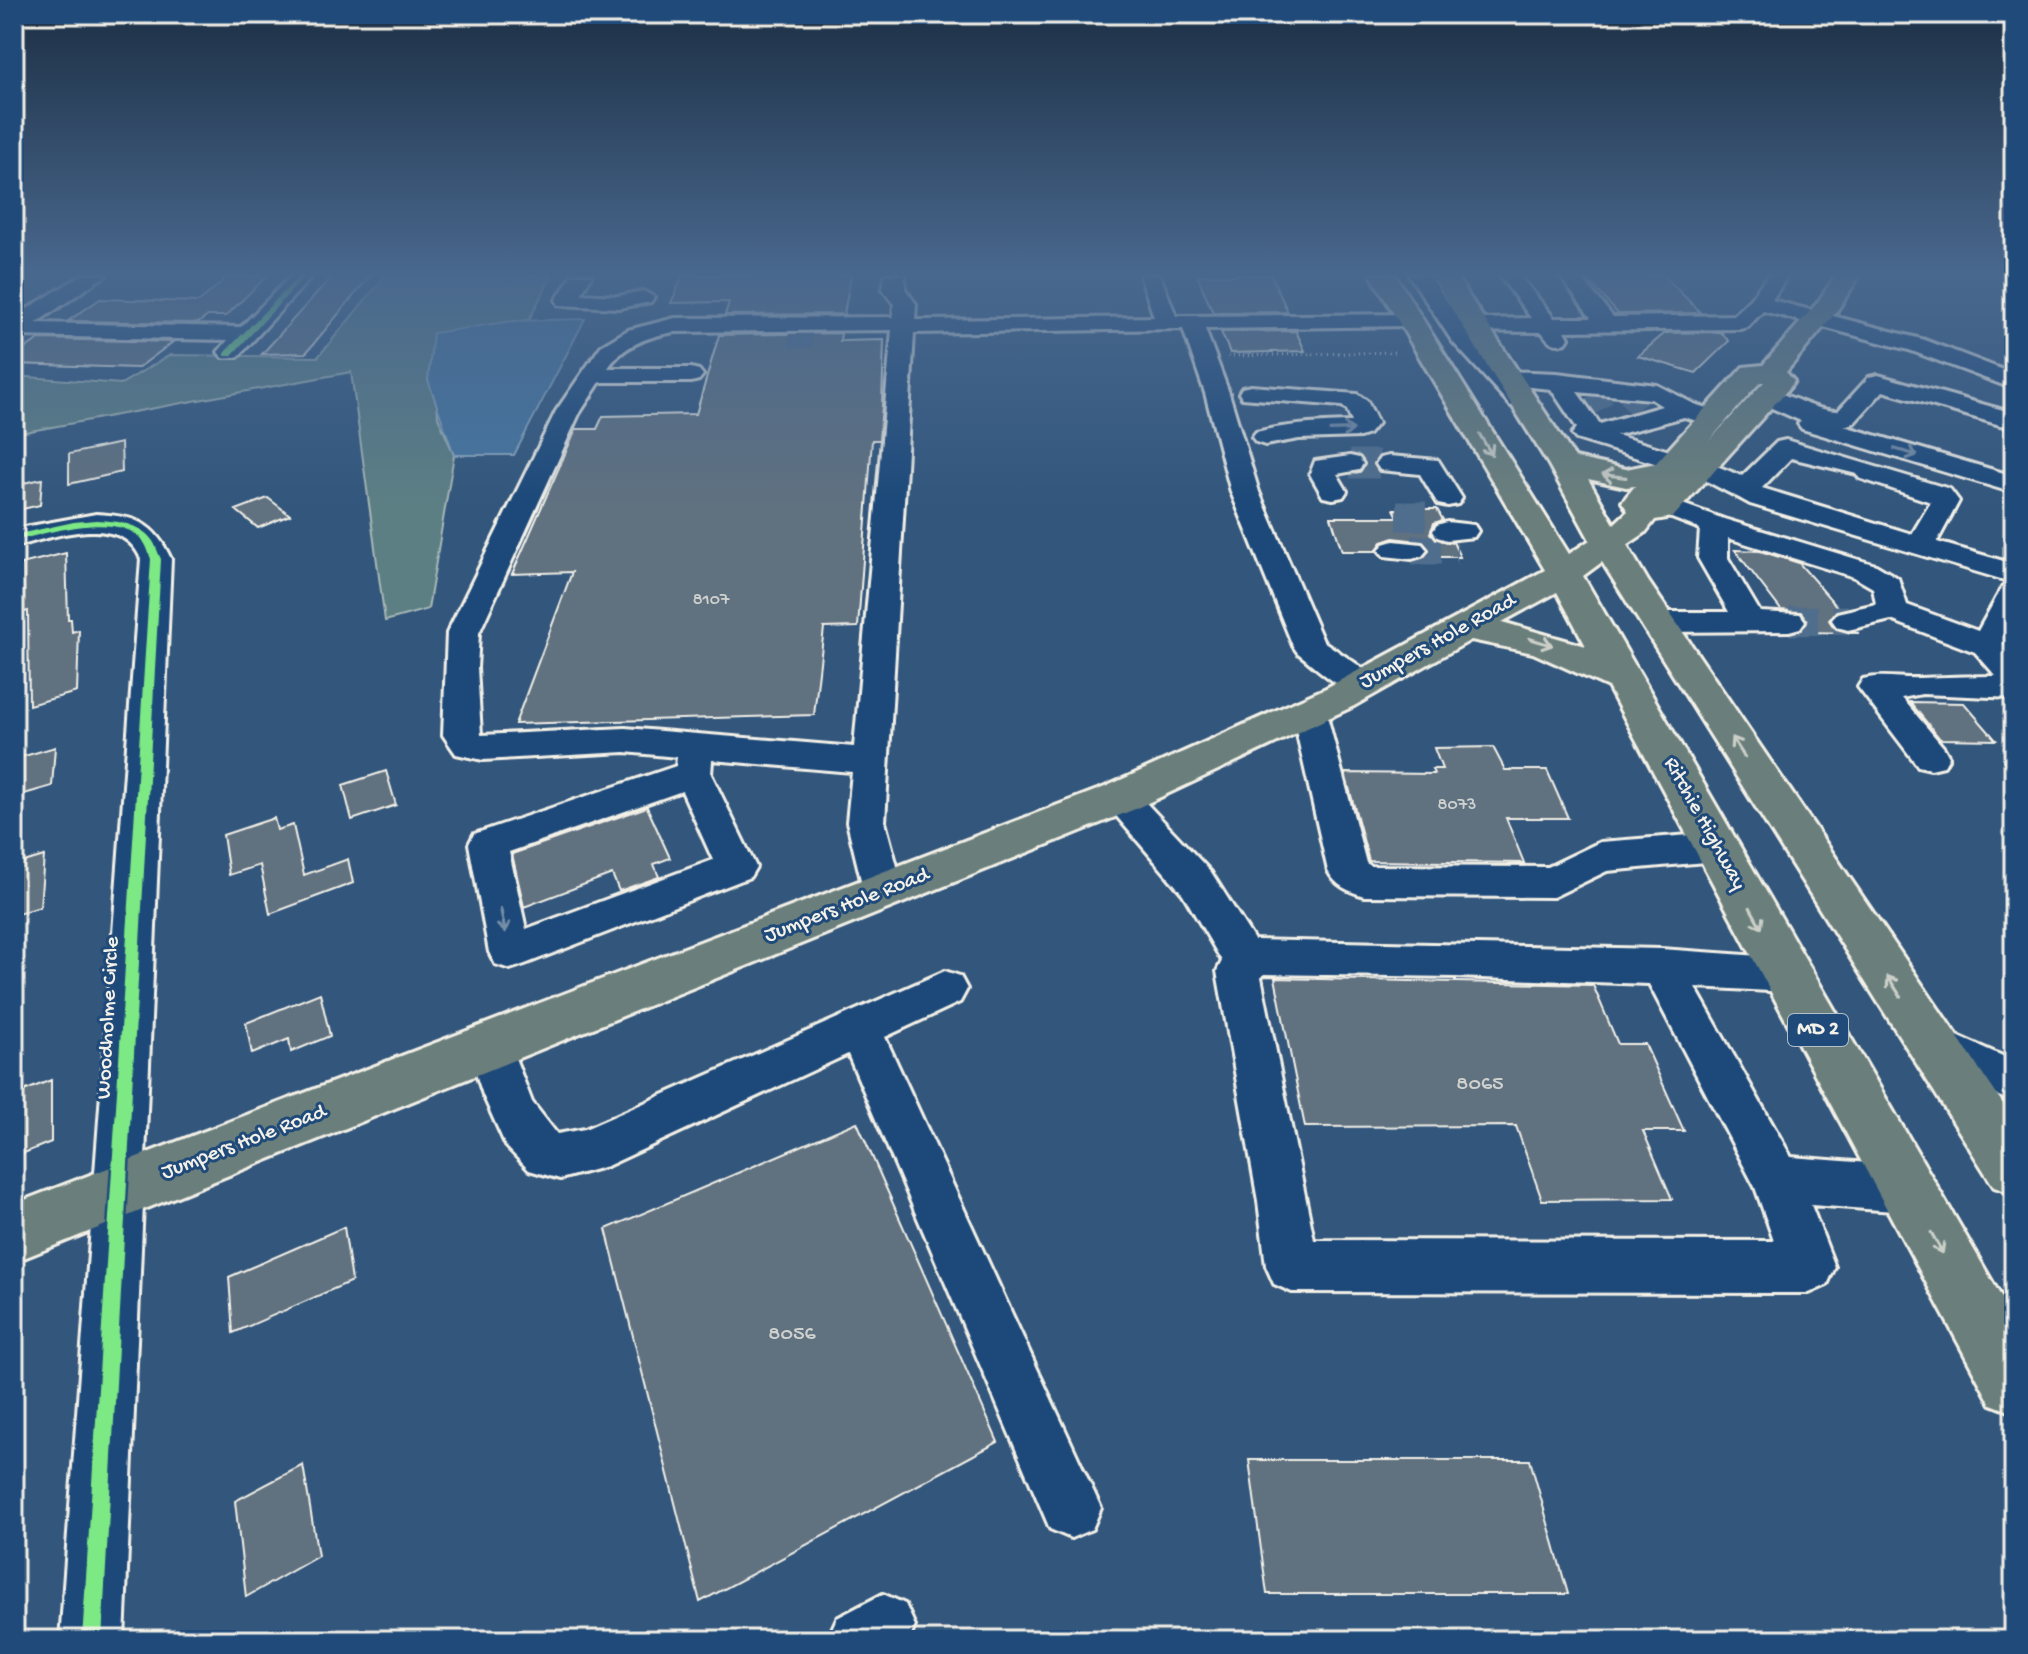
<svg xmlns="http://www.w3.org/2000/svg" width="2028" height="1654" font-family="'Gochi Hand',sans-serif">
<rect width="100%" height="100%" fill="#32567c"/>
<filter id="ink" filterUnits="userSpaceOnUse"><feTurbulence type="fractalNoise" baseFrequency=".0125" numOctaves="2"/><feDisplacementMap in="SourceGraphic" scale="16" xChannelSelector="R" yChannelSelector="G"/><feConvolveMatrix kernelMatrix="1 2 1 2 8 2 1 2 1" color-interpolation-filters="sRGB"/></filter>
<g filter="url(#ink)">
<!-- green -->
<path fill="#5b7f84" stroke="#a8b8b6" stroke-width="2" d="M386 275H552L529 320 433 334 438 417 454 455 428 609 385 621 351 372 14 434V376L121 384 170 355 318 357Z"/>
<!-- water -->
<path fill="#4474a0" stroke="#8aa6bd" stroke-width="2" d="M585 319 514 455H454L428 380 433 333 513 321Z"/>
<!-- building -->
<path fill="#607180" stroke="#f4f1e8" stroke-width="2" d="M333 275H371L306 353 262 354Z
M683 275H851L844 314 725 315 729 302 671 303Z
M1197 275H1271L1288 312 1213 313Z
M1584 275H1663L1701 313 1618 314Z
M267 276 226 316H208L198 323 68 321 100 299 199 302 227 277Z
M1296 331 1305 351 1230 353 1221 332Z
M1721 332 1729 341 1696 373 1638 356 1665 333Z
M841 333 840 341 884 340 882 406 879 440H872L858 627 824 628 814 715 515 724 572 572 512 574 576 429H597L603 416 696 414 719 335Z
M39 339 173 342 138 368 14 364V356Z
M121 443 122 472 69 484V454Z
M42 479 40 505 14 511V485Z
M268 498 290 515 258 528 236 510Z
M1394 509H1437L1443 520 1434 523 1430 533 1436 540 1453 542 1460 557H1425L1430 550 1424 542 1394 538 1382 542 1376 551H1342L1331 517H1398Z
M1735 550 1760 551 1799 563 1839 609 1829 620 1835 629 1859 633 1798 632 1808 621 1802 612 1781 610Z
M66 553 68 619H71L72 632 79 630 77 692 29 705 28 611 20 613 21 564Z
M1910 702 1964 703 1996 740 1940 739Z
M55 747 52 786 14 797V759Z
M1493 747 1505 770H1547L1568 818H1506L1524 863 1369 861 1345 773 1434 774 1432 769H1442L1434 748Z
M386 771 396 805 352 820 343 785Z
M647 807 670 858 654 864 659 877 619 891 612 874 524 907 512 854Z
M274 818 277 830 293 825 304 875 348 859 353 883 270 914 260 865 229 875 223 835Z
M44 856 40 907 14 915V865Z
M1275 978 1593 985 1618 1044H1645L1684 1131H1643L1672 1199 1542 1200 1516 1126 1305 1127Z
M320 993 330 1036 291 1052 289 1039 252 1054 246 1023Z
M51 1080V1142L14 1157V1095Z
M857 1122 998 1442 700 1602 606 1229Z
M344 1227 352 1281 233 1333 229 1277Z
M1249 1460H1530L1568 1594H1267Z
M303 1465 318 1556 246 1597 235 1501Z"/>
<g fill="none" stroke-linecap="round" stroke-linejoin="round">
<!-- minor-tunnel-far1 -->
<path stroke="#4f6d8c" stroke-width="23" stroke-dasharray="23 12" stroke-linecap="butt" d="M789 336H813
M1593 394 1603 409
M1630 395 1639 408"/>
<!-- minor-tunnel -->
<path stroke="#4f6d8c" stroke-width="29" stroke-dasharray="29 15" stroke-linecap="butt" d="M1350 464H1389
M1397 516H1441
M1412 550H1457
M1789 621 1848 620"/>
<!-- minor casing -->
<g stroke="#f4f1e8" stroke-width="6">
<path id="minor" d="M82 275H106L36 323 241 327 292 275H313L238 357H222L218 352 228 340 14 336V317Z
M572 275H592L581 294 619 296 643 291 654 297 651 302 619 308 559 305 556 300Z
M885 275H905V289L916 304 915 320H922L1154 317 1140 275H1160L1176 316 1418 314 1421 319 1410 326 1205 329 1229 393 1259 492 1323 641 1374 676 1379 684 1374 692C1346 699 1319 669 1298 653L1293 646 1231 492 1205 393 1183 329 914 333 885 822 904 892 898 903 884 907 870 903 864 892 847 822 852 772 712 760 711 774 756 867 750 877 525 964 510 969 495 964 489 952 469 844 474 834 676 766 677 757 625 752 483 760 456 754 443 735 447 633 556 411 601 346 628 330 675 318 893 317 894 304 883 290ZM892 330 854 747 625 728 481 735 477 668 479 633 579 414 600 382H691L699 380 703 375 699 370 691 368H608C623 345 649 336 675 332ZM682 791 713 860 526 929 509 852Z
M1409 275H1429L1464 326 1475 319 1531 318 1499 275H1519L1554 318H1591L1559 275H1579L1613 317 1734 315 1751 298 1768 275H1788L1772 300 1925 340 2014 374V389L1909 350 1763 311 1748 327 1740 329 1565 331 1569 338 1566 343C1553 346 1549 342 1542 332L1468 331 1506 371 1557 373 1657 385 1694 404 1722 413 1726 418 1722 423 1713 426 1684 417 1616 435 1683 455 1687 461 1683 467 1674 469 1576 439 1572 434 1577 428 1551 389 1520 386 1532 401 1529 406H1511L1452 341ZM1577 392 1651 399 1662 406 1600 424Z
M1878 375 2014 413V429L1883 391 1854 423 1844 426 2014 476V493L1802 429 1798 424 1801 421 1756 401 1753 396 1756 391C1778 385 1808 411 1838 411L1869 377Z
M1251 386 1357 394 1367 401 1378 423 1369 434 1360 437 1299 439 1265 445 1256 442 1252 437 1256 432C1288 424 1319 423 1352 422L1347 410 1342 406 1242 398 1239 393 1242 388Z
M1786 440 1950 489 1959 501 1937 542 2014 564V622L2003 644 2014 655V698L1922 694 1902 698 1944 748 1949 757 1944 766 1931 769 1918 766 1858 687 1863 679C1883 674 1901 679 1920 678 1945 677 1970 676 1996 676L1975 652 1891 620 1848 630 1837 627 1832 620 1837 613 1876 604 1873 588 1854 577 1728 538V558L1760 612 1800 614 1805 621 1800 628 1789 631 1657 632 1646 629 1641 622 1646 615 1657 612H1729L1698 558 1700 529 1656 512 1652 506 1656 500 1666 498 1724 519 1876 565 1898 578 1907 605 1978 631 2003 586 2014 583 1750 504C1739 497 1690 474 1687 469L1691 463H1709L1742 476 1777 442ZM1791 458 1857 474 1859 478 1931 502 1912 534 1762 488Z
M1350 456 1359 458 1363 464 1359 470 1337 474 1347 491 1343 497 1333 499 1323 497 1310 474 1315 461Z
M1389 456 1438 460 1462 498 1458 504 1448 506 1438 504 1420 474 1380 470 1376 464 1380 458Z
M96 514C135 516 154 522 171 559L124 1640H60L141 559C121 511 53 537 14 547V529Z
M1447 522 1474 525 1478 531 1474 537 1447 540 1437 537 1433 531 1437 525Z
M1394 541 1422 544 1427 550 1422 556 1412 559 1384 556 1379 550 1384 544Z
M1309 701 1321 704 1326 712 1366 863 1371 866 1548 867 1600 842 1716 833 1730 837 1735 847 1730 857 1716 861 1607 871 1553 897 1364 896C1348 891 1336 886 1328 871L1292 712 1297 704Z
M1120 785 1133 789 1211 872 1254 940 1661 949 1788 958 1803 963 1809 975 1803 987 1788 992 1695 987 1791 1157 1907 1166 1924 1172 1932 1189 1924 1206 1907 1212 1811 1205 1835 1267 1827 1285 1809 1293 1292 1292 1274 1284 1266 1266 1258 1201 1217 971 1222 961 1183 894 1101 798 1107 789ZM1264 974 1455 977 1649 984 1755 1187 1774 1241 1314 1240 1261 977Z
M945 971 960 976 967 989 960 1002 885 1037 1101 1508 1092 1529 1071 1538 1050 1529 848 1054 607 1166 560 1179 529 1170 506 1146 483 1095 467 1046 473 1032 489 1027 505 1032 532 1102 557 1134 585 1129Z
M1932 1025 2014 1061V1103L1916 1058 1910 1044 1916 1030Z
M883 1594 905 1604 915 1626 909 1640H827L837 1618Z"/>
</g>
<!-- major casing -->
<g stroke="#f4f1e8" stroke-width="6">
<path id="major" d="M1371 275H1395L1569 554 1590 540 1549 465 1431 275H1455L1575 458 1626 469 1656 463 1743 367 1763 365 1818 302 1836 275H1860L1836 312 1786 372 1794 381 1790 387 1673 517 1655 520 1645 533 1627 545 1648 581 2014 1120V1194L1994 1187 1602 562 1583 576 2014 1319V1413L1991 1404 1608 687 1533 653 1471 640 1354 706 1135 809 14 1262V1204L1105 787 1326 688 1545 570ZM1760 382H1764L1708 442ZM1588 479 1626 487 1635 486 1622 502 1628 511 1614 524ZM1557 592 1586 646 1502 622Z"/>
</g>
<!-- path -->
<path stroke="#f4f1e8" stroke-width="3" stroke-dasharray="1 4" stroke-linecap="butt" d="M1228 356 1395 352"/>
<!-- minor -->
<use href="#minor" fill="#1f4a7a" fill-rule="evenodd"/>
<!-- major -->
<use href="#major" fill="#6b7f7c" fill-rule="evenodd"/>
<!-- cycleway casing -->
<g stroke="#1f4a7a" stroke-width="5">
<path id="cycleway" d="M300 275H306L231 356H225V352Z
M96 520C116 521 140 523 152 540 156 545 158 553 161 559L102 1640H82L151 559C149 554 147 546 143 541 118 510 47 533 14 541V535L74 522Z"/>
</g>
<!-- cycleway -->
<use href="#cycleway" fill="#7ce984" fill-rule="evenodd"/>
</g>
<!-- one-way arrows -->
<defs><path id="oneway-shaft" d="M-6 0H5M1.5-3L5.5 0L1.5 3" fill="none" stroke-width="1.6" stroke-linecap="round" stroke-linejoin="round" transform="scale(2)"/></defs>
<g stroke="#748da6">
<use href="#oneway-shaft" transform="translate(1342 430) rotate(-2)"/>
<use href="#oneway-shaft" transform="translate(1906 452) rotate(16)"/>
<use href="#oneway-shaft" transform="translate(503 921) rotate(79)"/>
</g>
<g stroke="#cbcfc8">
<use href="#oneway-shaft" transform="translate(1486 445) rotate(59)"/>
<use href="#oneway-shaft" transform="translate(1614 476) rotate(-173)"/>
<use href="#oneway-shaft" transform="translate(1541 642) rotate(17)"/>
<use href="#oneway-shaft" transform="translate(1738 747) rotate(-123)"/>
<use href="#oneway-shaft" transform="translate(1756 918) rotate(61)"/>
<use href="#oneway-shaft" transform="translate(1894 986) rotate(-123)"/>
<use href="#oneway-shaft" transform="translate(1937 1243) rotate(61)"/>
</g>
</g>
<!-- sky -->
<linearGradient id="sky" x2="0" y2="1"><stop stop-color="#1c2f44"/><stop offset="0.54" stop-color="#49688e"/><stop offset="1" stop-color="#49688e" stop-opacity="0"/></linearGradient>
<rect width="2028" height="506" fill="url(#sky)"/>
<g text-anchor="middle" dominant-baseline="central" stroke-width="6" stroke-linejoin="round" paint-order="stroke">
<!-- number labels -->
<g font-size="18" fill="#cfd1ce">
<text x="711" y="600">8107</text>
<text x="1457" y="805">8073</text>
</g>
<!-- shield labels -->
<rect fill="#1f4a7a" stroke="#b4bfc7" stroke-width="2" x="1788" y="1014" width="60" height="32" rx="6"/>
<g font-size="20" font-weight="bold" fill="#f4f1e8">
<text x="1818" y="1030">MD 2</text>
</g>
<!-- street labels -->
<g font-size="22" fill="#f4f1e8" stroke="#1f4a7a">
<text transform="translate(1438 642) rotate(-29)">Jumpers Hole Road</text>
<text transform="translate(1704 824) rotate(61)">Ritchie Highway</text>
<text transform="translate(847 906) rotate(-21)">Jumpers Hole Road</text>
<text transform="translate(109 1018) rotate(-87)">Woodholme Circle</text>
<text transform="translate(244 1143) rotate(-21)">Jumpers Hole Road</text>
</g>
<!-- near-number labels -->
<g font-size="22" fill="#cfd1ce">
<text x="1480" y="1085">8065</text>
<text x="792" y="1335">8056</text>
</g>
</g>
<!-- margin -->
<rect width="2028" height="1654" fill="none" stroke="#1f4a7a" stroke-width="48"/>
<rect x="24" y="24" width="1980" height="1606" fill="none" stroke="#f4f1e8" stroke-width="3" filter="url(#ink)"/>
</svg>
